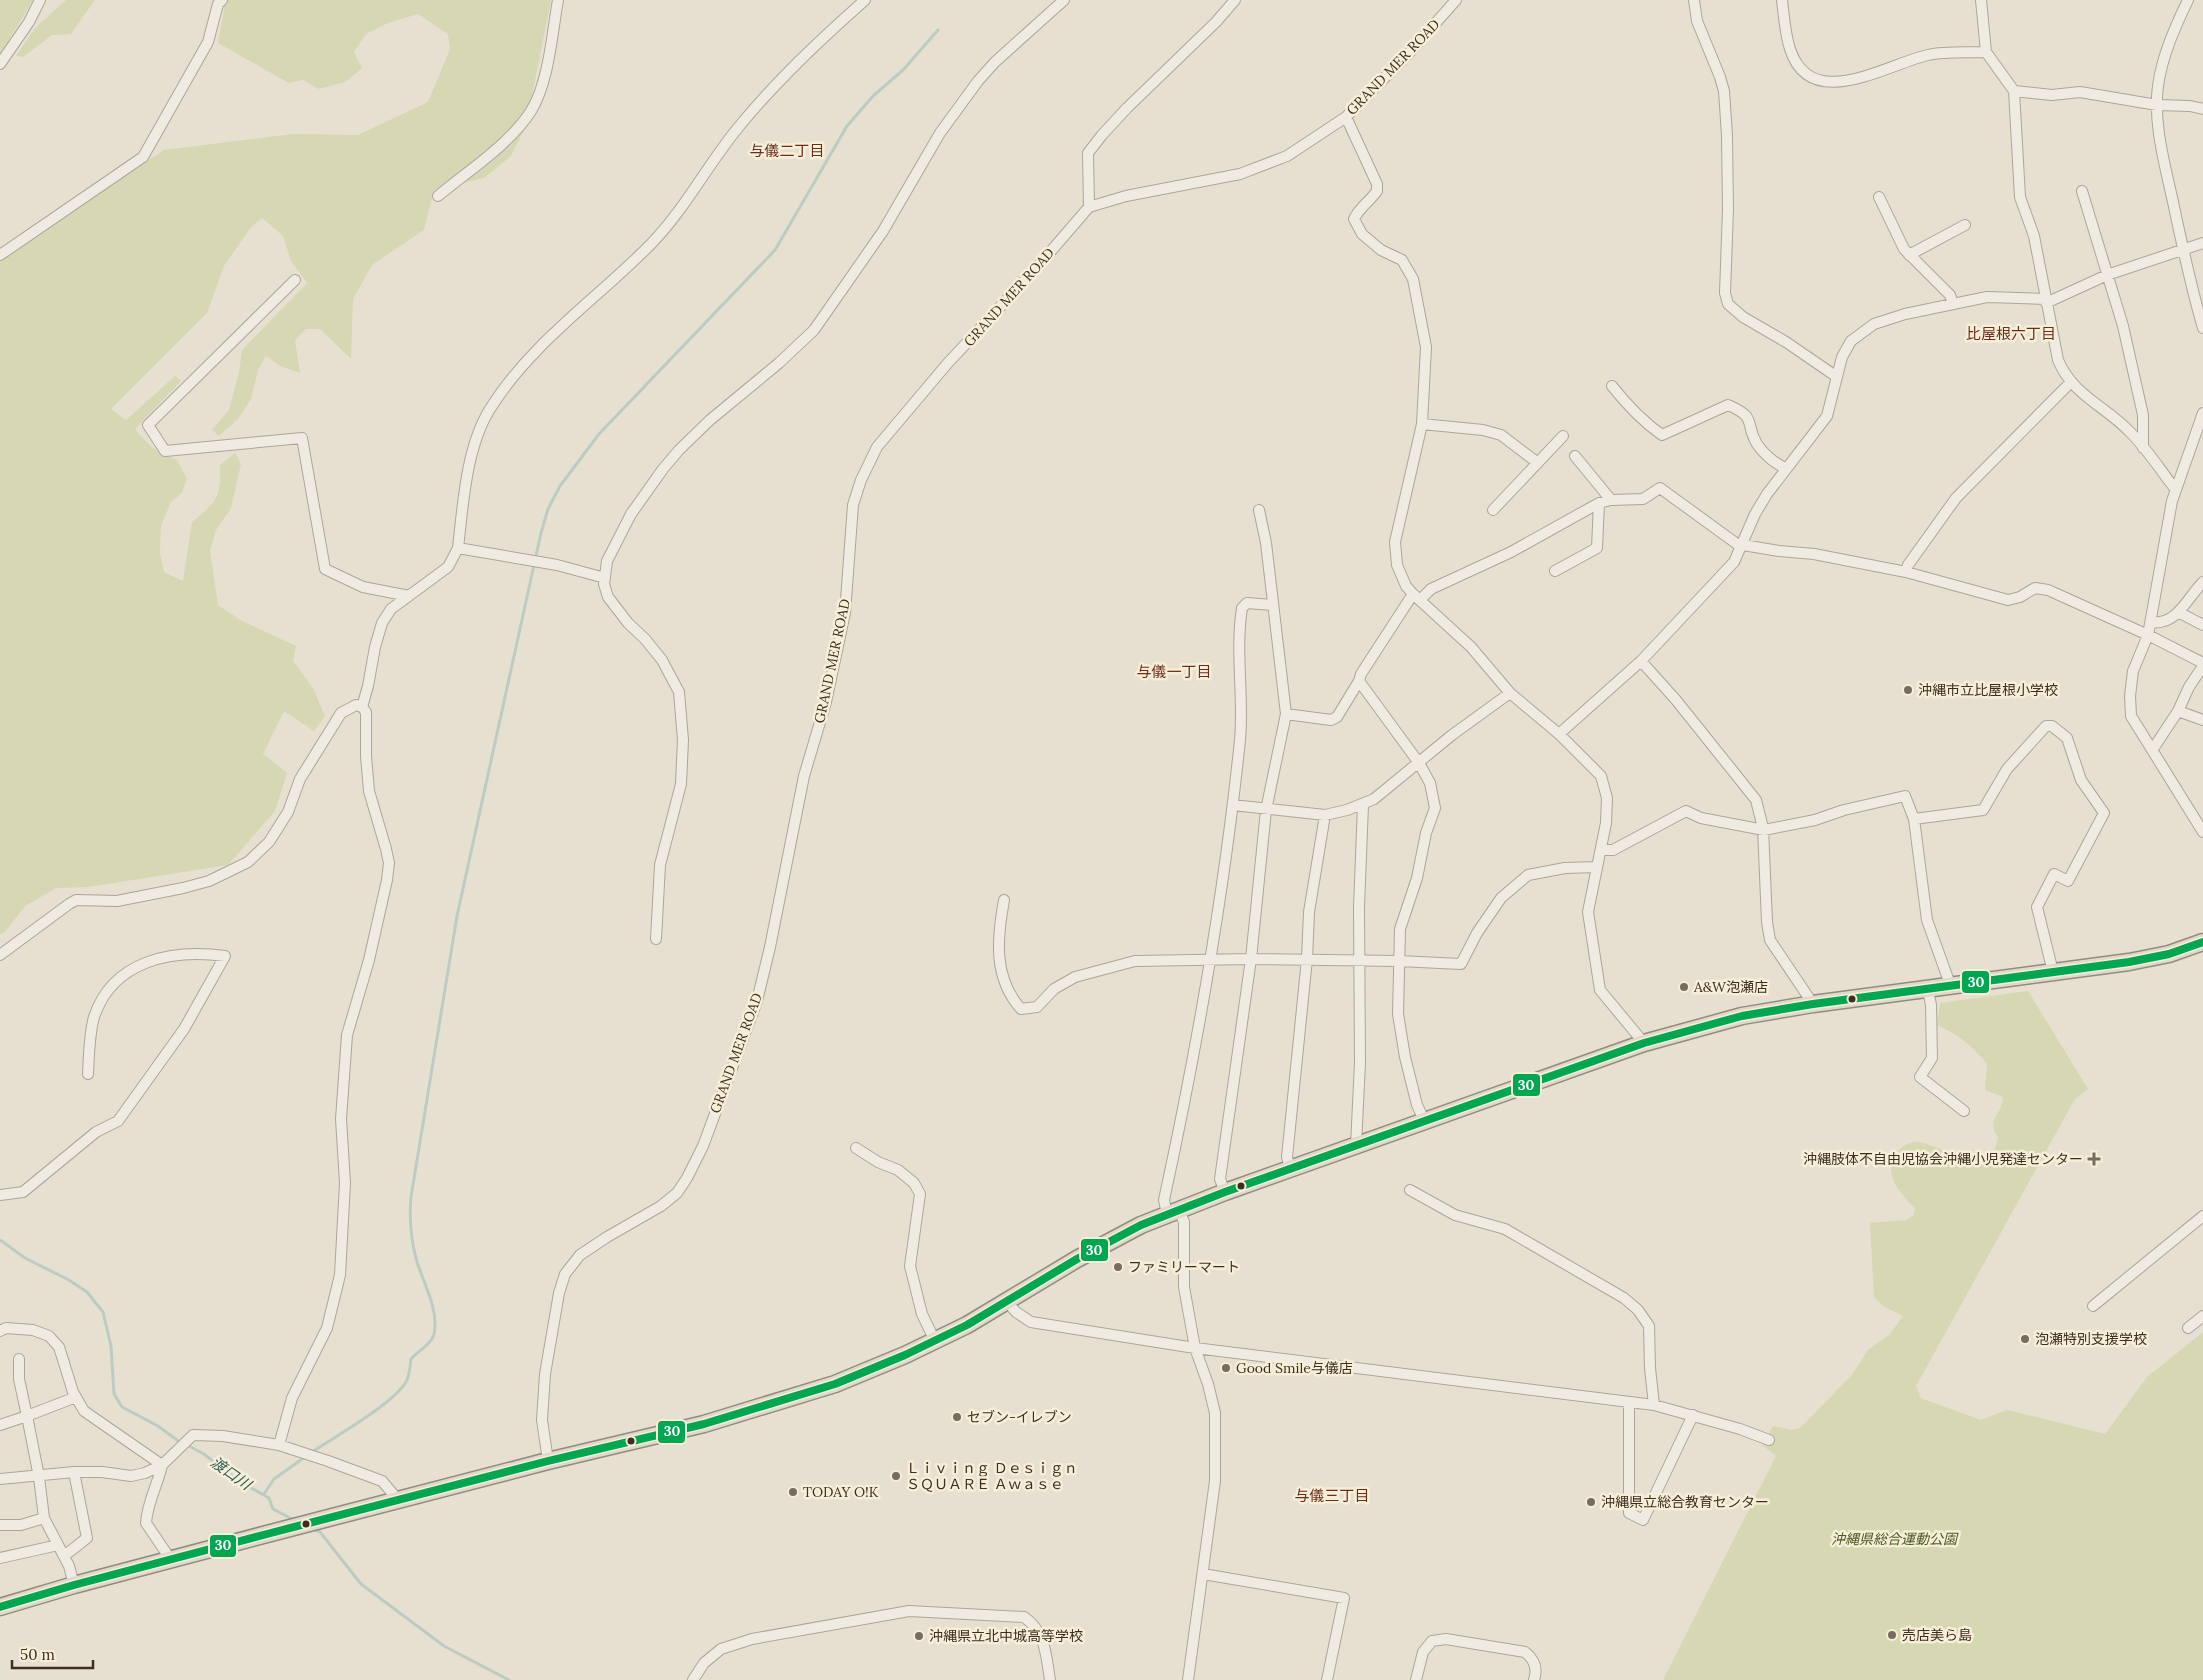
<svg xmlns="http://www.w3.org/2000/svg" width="2203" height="1680" font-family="Lora,'Noto Sans JP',serif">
<rect width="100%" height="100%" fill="#e7e0d1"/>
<!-- green -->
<path fill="#d6d7b3" d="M0 0H33L0 55Z
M66 0H95L71 34 52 35 23 57 16 56 35 28Z
M221 0H551L526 126 511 156 484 178 434 190 424 230 372 265 353 299 351 359 320 329H306L295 340 300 373 280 366 266 356 258 370 251 399 238 419 219 436 212 430 229 410 239 372 242 350 307 283 291 261 283 236 262 218 251 227 224 266 207 313 111 409 126 420 175 376 181 381 135 429C148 445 157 453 177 460L187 479 182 493 171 502 161 525 160 553 164 572 183 581 192 522C217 501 221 499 220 465L235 453 241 464 231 508 216 530 210 551 218 605 242 621 296 646 293 661 313 688 325 716 314 731 284 711 263 754 287 773 275 811 228 865 88 887 56 888 25 906 4 933 0 934V262L53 223 164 150 293 134 358 135 428 102 450 49 448 34 418 14 388 23 366 34 354 52 362 68 345 82 319 89 303 80 289 83 218 43 224 10Z
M2028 991 2088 1089 2075 1099 1916 1386 1921 1398 1981 1420 2007 1410 2105 1434 2147 1377 2203 1332V1680H1663L1776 1456 1762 1445 1773 1426 1791 1430 1800 1428 1852 1375 1868 1350 1890 1334 1903 1316 1883 1306 1874 1297 1870 1223 1906 1220 1914 1215 1915 1208C1899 1192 1881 1173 1898 1152 1902 1146 1911 1141 1918 1142 1939 1145 1956 1159 1975 1166 1989 1159 1996 1153 1998 1137 1985 1119 2003 1114 2003 1097L1985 1090 1987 1064C1971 1044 1960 1036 1937 1025L1940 1003Z"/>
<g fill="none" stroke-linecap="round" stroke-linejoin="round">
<!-- stream -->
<path stroke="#bcccc2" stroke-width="3" d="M0 1240 25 1258 69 1280 87 1292 103 1312 111 1346 114 1394 122 1407 158 1426 181 1443
M187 1445 204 1454 237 1480 269 1498 273 1509 296 1521
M312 1452C335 1437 394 1403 406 1382 410 1375 410 1366 411 1359 418 1351 432 1344 434 1334 439 1310 424 1284 417 1262 411 1241 409 1219 411 1197L457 916 541 533 548 509 560 486 599 434 775 250 847 126 873 96 903 70 938 30
M264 1494 274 1479 305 1457
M313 1529 320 1532 361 1584 444 1646 509 1680"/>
<!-- minor casing -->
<g stroke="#ada599" stroke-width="12">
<path id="minor" d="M1694 0 1697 21 1720 77 1724 91 1727 135 1728 209 1725 293 1728 304 1743 317 1786 342 1837 377
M1782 0C1784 16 1785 34 1790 49 1811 114 1887 64 1928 55 1946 51 1968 53 1986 52
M1981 0 1986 52 2014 91 2020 197 2034 236 2058 360C2072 394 2103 405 2128 430 2146 447 2160 470 2176 490
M2188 0C2175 27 2162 56 2158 86 2153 124 2165 165 2173 202 2182 245 2191 287 2203 328
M0 64 29 22 40 0
M2014 91 2052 95 2080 92 2157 105 2190 106 2203 109
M1346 117 1377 184V191C1370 201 1359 208 1354 219L1362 234 1381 250 1402 260 1413 279 1426 347 1422 424 1395 542 1397 565 1406 586 1413 594 1471 647 1510 693 1559 734 1601 776 1607 798 1606 823 1588 912 1600 990 1644 1043
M2082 191 2123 326 2143 415V448
M438 196C468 171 510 144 531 111 549 82 552 33 558 0
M1879 197 1904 249 1950 295 1953 304
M1089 207 1088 153 1102 135 1127 108 1216 22 1235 0
M0 255 143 157 208 42 218 4 222 0
M1909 255 1965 225
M295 280 148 425 165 451 302 438 325 569 363 587 409 596
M2046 303 2107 275 2203 243
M1612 386C1627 405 1642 421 1662 435L1728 405C1758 418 1744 422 1757 444 1765 456 1774 462 1786 469
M2203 413 2172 501 2148 635 2133 671 2130 696 2131 716 2203 832
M1422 424 1483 430 1501 435 1538 463
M1575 456 1611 500
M1493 510 1563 436
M458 548 557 565 605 578
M1555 571 1597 548 1599 503
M1906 572 1908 565 1956 498 2071 382
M1413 594 1361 674 1359 681 1419 763 1430 783 1435 808 1426 833 1417 878 1400 929 1398 1014 1405 1057 1417 1105 1425 1122
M1420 600 1431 589 1511 552 1599 503 1611 500 1643 499 1660 488 1737 544 1779 551 1814 554 1906 572 2008 600 2020 597 2035 588 2048 590 2148 635 2203 663
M2178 612 2203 625
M2151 622C2177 626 2187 598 2203 582
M1641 661 1676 700 1756 800 1763 828 1767 922 1770 940 1813 1004
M362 707 368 686 375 647 382 623 391 609 448 567 458 548C463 505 466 447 490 409 531 343 597 299 651 244 684 210 707 166 737 129 775 82 820 40 865 0
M2178 711 2203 720
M1286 714 1331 720 1337 717 1359 681
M1559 734 1641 661 1734 562 1755 514 1767 494 1827 416 1842 357 1851 341 1874 324 1905 314 1987 297 2045 299
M2153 749 2178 711 2189 687 2203 666
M1233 805 1325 815 1347 810 1374 799 1452 735 1510 693
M1914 819 1983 810 2007 769 2046 726H2052L2067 738 2081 780 2104 813 2068 881 2054 874 2037 907 2053 972
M1601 850H1613L1686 811 1701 818 1764 830 1815 820 1844 810 1905 796 1914 819 1927 920 1951 987
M1004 900C997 938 993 978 1021 1009L1037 1007 1054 989 1075 977 1135 961 1251 959 1399 961 1461 964 1477 933 1501 898 1528 875 1565 868 1596 867
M656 939 660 865 681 784 683 740 679 692 662 660 645 639 628 623 608 597 604 584 607 561 631 514 663 469 679 450 710 420 779 363 814 330 883 231 940 133 978 81 995 62 1064 0
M0 955 69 904 76 900 117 901 183 888 209 881 248 862 269 842 288 812 300 779 341 713 356 705 362 707 366 712V756L369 791 386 849 389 863 387 880 369 960 347 1035 341 1119 345 1183 340 1275 327 1328 292 1398 279 1445
M1928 990 1931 1005 1932 1058 1920 1077 1964 1111
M1356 1145 1360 1063 1359 907 1363 805
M856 1148 878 1162 898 1170 914 1183 920 1194 910 1266 922 1314 935 1341
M1290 1169 1287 1157 1307 959 1309 912 1325 815
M1410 1190 1455 1215 1505 1229 1624 1298 1638 1310 1649 1326 1650 1368 1654 1405
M1225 1192 1220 1179 1251 959 1266 810 1286 714 1266 543 1259 510
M0 1195 23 1192 96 1132 118 1121 184 1029 225 956C172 949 113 960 94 1017 89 1035 89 1056 88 1074
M1179 1210 1184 1222V1287L1195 1348 1208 1384 1215 1413V1481L1188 1680
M1167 1214 1164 1200C1197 1048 1224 895 1240 740 1244 696 1235 652 1242 608L1247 603 1273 605
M1006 1301 1016 1312 1031 1322 1195 1348 1654 1405 1740 1429 1769 1440
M2093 1306 2203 1216
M2188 1328 2203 1316
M0 1331 6 1328 33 1330 49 1336 59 1347 73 1392 84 1411 162 1465
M19 1359V1379L27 1416 76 1397
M1629 1402V1513L1643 1520 1693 1415
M0 1425 27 1416 39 1477 44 1518 69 1566 74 1585
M548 1461 542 1420 545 1374 559 1293 565 1274 580 1255 607 1237 661 1206 677 1193 687 1178 703 1146 757 1001 770 947 804 776 826 702 845 613 853 505 861 480 877 447 947 364 1039 265 1089 207 1126 196 1240 174 1287 156 1346 117 1410 52 1456 0
M162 1465C158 1484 147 1503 146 1523L171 1560
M0 1479 74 1472H102L131 1476 145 1473 162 1465 193 1435 223 1436 279 1445 328 1461 382 1481 399 1501
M0 1525H21L44 1518
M64 1556 87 1538 74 1472
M0 1558 58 1545
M1203 1574 1344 1598 1327 1680
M693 1680 704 1663 721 1649 752 1639 909 1611 1024 1617C1046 1632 1046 1656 1050 1680
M1416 1680 1423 1652 1432 1641 1446 1639 1525 1652C1534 1659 1538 1668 1534 1680"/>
</g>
<!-- trunk casing -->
<g stroke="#928b80" stroke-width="19">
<path id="trunk" d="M0 1607 74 1585 267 1534 548 1461 704 1424 835 1384 905 1355 967 1325 1077 1259 1141 1225 1225 1192 1644 1043 1742 1016 1813 1004 2129 962 2169 954 2203 942"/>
</g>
<!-- minor -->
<use href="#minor" stroke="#efebe3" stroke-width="10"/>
<!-- trunk -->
<use href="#trunk" stroke="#e0d9cb" stroke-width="16"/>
<!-- bus-1 casing -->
<g stroke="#f7eed8" stroke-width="11">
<path id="bus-1" d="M0 1607 74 1585 267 1534 548 1461 704 1424 835 1384 905 1355 967 1325 1077 1259 1141 1225 1225 1192 1644 1043 1742 1016 1813 1004 2129 962 2169 954 2203 942"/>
</g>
<!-- bus-1 -->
<use href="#bus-1" stroke="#00a651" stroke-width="8"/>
</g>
<!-- markers -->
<g fill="#786c5e" stroke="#f7eed8" stroke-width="2">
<circle cx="1908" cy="690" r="5"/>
<circle cx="1684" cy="987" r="5"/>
<path d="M2091.5 1151.5h5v5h5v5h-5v5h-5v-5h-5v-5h5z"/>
<circle cx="1118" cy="1267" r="5"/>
<circle cx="2025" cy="1339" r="5"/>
<circle cx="1226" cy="1368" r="5"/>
<circle cx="957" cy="1417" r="5"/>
<circle cx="896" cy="1476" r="5"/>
<circle cx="793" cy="1492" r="5"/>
<circle cx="1591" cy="1502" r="5"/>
<circle cx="1892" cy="1635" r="5"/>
<circle cx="919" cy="1636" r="5"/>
</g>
<g fill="#3d2e20" stroke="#f7eed8" stroke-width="2">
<circle cx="1852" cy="999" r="4.5"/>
<circle cx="1241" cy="1186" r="4.5"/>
<circle cx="631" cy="1441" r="4.5"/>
<circle cx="306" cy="1524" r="4.5"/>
</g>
<g text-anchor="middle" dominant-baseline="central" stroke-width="5" stroke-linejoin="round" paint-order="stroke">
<!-- street labels -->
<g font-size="14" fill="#3d2e20" stroke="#f7eed8">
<text transform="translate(1393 67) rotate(-46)">GRAND MER ROAD</text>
<text transform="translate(1009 297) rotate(-48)">GRAND MER ROAD</text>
<text transform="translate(832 661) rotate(-78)">GRAND MER ROAD</text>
<text transform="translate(736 1053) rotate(-70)">GRAND MER ROAD</text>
</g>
<!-- poi labels -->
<g font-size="14" fill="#3d2e20" stroke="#f7eed8" text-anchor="start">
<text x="1918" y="690">沖縄市立比屋根小学校</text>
<text x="1694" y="987">A&amp;W泡瀬店</text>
<text x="2083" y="1159" text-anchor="end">沖縄肢体不自由児協会沖縄小児発達センター</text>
<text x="1128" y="1267">ファミリーマート</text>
<text x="2035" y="1339">泡瀬特別支援学校</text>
<text x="1236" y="1368">Good Smile与儀店</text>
<text x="967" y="1417">セブン-イレブン</text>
<text x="906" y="1468">Ｌｉｖｉｎｇ Ｄｅｓｉｇｎ<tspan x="906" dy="16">ＳＱＵＡＲＥ Ａｗａｓｅ</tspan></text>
<text x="803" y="1492">TODAY O!K</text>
<text x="1601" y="1502">沖縄県立総合教育センター</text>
<text x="1902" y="1635">売店美ら島</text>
<text x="929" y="1636">沖縄県立北中城高等学校</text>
</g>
<!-- park labels -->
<g font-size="14" font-style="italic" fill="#4d5a26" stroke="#f7eed8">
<text x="1894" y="1539">沖縄県総合運動公園</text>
</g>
<!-- neighbourhood labels -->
<g font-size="15" fill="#6b2e1e" stroke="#f7eed8">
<text x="787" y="150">与儀二丁目</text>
<text x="2011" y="333">比屋根六丁目</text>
<text x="1174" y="671">与儀一丁目</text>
<text x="1332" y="1495">与儀三丁目</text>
</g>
<!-- water labels -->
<g font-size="15" font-style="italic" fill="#2f5d5a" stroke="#f7eed8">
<text transform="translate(231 1473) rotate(35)">渡口川</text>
</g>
</g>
<g stroke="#f7eed8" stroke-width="2">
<rect x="1961" y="970" width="29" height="24" rx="5" fill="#00a651"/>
<rect x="1512" y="1073" width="29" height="24" rx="5" fill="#00a651"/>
<rect x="1080" y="1238" width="29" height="24" rx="5" fill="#00a651"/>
<rect x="657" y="1420" width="29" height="24" rx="5" fill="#00a651"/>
<rect x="209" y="1534" width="28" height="24" rx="5" fill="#00a651"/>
</g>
<g font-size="14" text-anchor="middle" font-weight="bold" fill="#fff">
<text x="1976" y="987">30</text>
<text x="1526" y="1090">30</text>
<text x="1094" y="1255">30</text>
<text x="672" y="1436">30</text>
<text x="223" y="1550">30</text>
</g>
<!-- scale -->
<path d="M12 1660v8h81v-8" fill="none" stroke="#3d2e20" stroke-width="2.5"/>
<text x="20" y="1660" font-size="15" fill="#3d2e20" stroke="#f7eed8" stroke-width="4" paint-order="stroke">50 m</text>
</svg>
